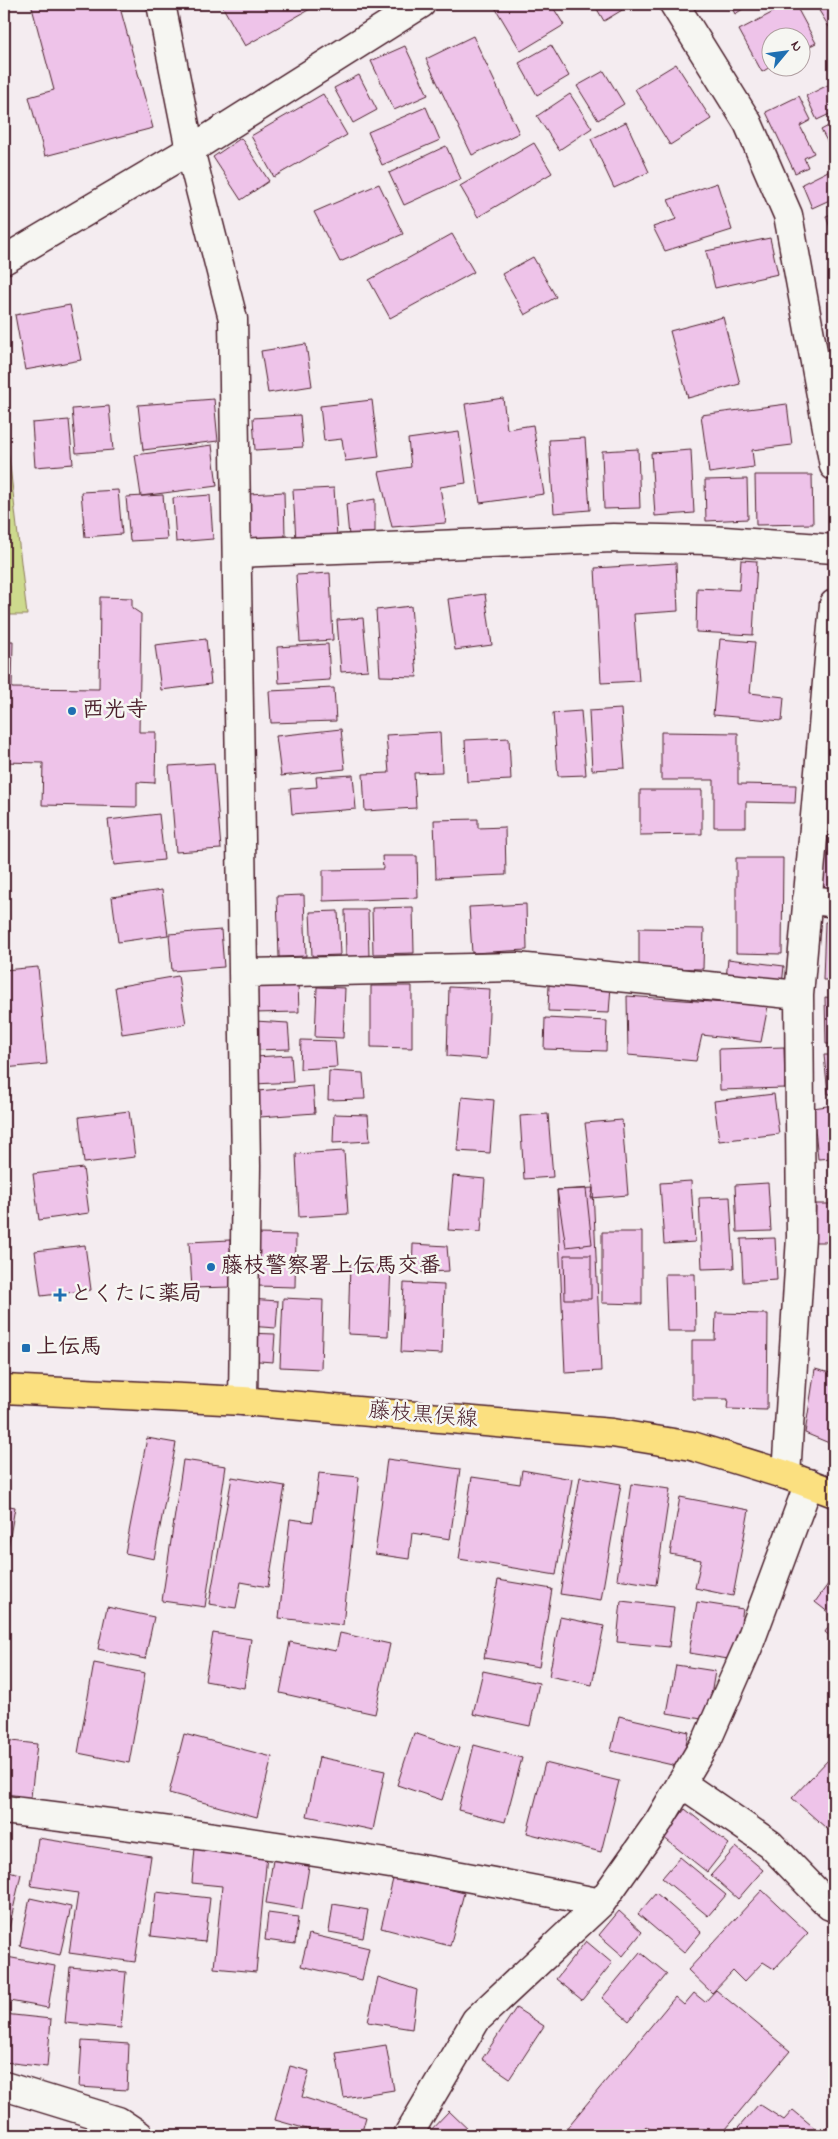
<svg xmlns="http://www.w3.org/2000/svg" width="838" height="2139" font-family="'Indie Flower','Klee One',sans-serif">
<rect width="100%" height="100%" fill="#f4ecf0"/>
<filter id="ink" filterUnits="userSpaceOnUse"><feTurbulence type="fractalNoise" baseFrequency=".02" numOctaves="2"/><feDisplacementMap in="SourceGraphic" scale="10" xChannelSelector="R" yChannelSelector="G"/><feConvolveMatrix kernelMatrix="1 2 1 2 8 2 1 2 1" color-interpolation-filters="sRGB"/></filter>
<g filter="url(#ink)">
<!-- green -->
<path fill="#cdda8d" stroke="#8c7c5c" d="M4 422H5L27 615H4Z"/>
<!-- building -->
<path fill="#eec3e9" stroke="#4a1f2b" d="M31 4H119L153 128 45 156 29 97 54 90Z
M221 4H307L310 9 245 46Z
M493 4H551L564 25 521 51Z
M594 4H632L604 21Z
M730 4H751L735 14Z
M789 4H795L816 43 800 51V38H770V67L762 72 739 30Z
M815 4H834V28L831 30Z
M473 36 519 133 472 155 426 59Z
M551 45 569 76 537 95 519 63Z
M405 46 428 95 394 110 371 61Z
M676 64 711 119 670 145 635 89Z
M604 71 624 104 598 120 577 86Z
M359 75 377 110 353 123 334 88Z
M834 82V112L817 120 806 96Z
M323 94 347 135 274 177 251 136Z
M570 94 592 128 559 150 537 116Z
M799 96 811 120 800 126 814 153 804 158 808 167 795 173 766 112Z
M426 107 440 140 382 165 368 132Z
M626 122 649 172 614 188 591 139Z
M834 123V154L821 130Z
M241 138 269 181 241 200 213 157Z
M534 143 552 173 478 217 460 186Z
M446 146 461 179 404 205 389 173Z
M834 168V198L812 208 802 184Z
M717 183 732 230 665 251 653 227 677 219 668 200Z
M379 184 403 234 340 262 314 212Z
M834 213V239L826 216Z
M452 234 474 272 390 318 369 280Z
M770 238 778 274 715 288 706 251Z
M533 257 556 297 525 315 502 274Z
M70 305 81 360 25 370 15 315Z
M723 317 740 384 688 398 670 331Z
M306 344 312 386 268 393 261 351Z
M503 398 507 429 533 425 544 494 480 503 465 404Z
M214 399 218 441 143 450 138 405Z
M372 400 379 457 345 461 342 439 324 441 320 406Z
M787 404 792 445 752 450 754 467 709 473 701 415Z
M109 406 113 450 76 453 72 409Z
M300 415 303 447 255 450 253 418Z
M69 420 73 464 35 467 32 423Z
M459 432 466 483 440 487 446 523 392 527 379 472 411 467 408 439Z
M585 438 590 510 554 513 549 440Z
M212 445 217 486 141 496 135 455Z
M638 449 640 508 604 509 602 451Z
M691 450 694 513 655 516 651 453Z
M755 475H812L813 524 756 525Z
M747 479 748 519 706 521 705 480Z
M334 488 337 537 296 540 293 490Z
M118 490 122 534 85 537 81 492Z
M284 492 285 537 250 538 249 494Z
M163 495 167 539 130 541 126 497Z
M210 495 213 539 176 542 173 498Z
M375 499V537L349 536 346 504Z
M741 560 757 561 753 635 696 632 697 588 739 590Z
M676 563 678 611 634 614 639 681 601 683 595 568Z
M330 573 333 640 300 642 296 575Z
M485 594 492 645 455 650 448 599Z
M100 597 132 598V608L141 614 139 732H156L155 783 137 782V807L42 805 43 763 4 762V641H13L12 688 99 689Z
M411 606 417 677 380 676 376 610Z
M363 618 368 670 341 672 337 620Z
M206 639 211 684 161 690 155 645Z
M720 639 755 642 750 693 784 697 782 721 713 715Z
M328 644 330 680 279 683 277 647Z
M334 688 336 721 271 723 269 691Z
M621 709 625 768 592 770 589 711Z
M581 711 586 775 558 776 553 713Z
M341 729 345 769 281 776 276 736Z
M440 732 442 772 414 773 416 808 365 811 363 774 389 773 386 735Z
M661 732 738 733V784L796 785 795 803 746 802V827H714V780H661Z
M509 738 511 780 467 782 465 740Z
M214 763 221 849 176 852 169 766Z
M353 775 356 809 292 814 290 789 317 787 316 777Z
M831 782H834V889L823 888Z
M640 790H702V834L640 835Z
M159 814 164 860 114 865 108 820Z
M478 819V828L505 827 506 875 436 878 434 820Z
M382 856H417L418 898 323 901V870L383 869Z
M736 858H783L782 954 736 953Z
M162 890 168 935 118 942 112 897Z
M304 895 306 956 279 957 277 896Z
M526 904 527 950 472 953 469 907Z
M413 907 414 953 373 954 372 908Z
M345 910H368L369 959H346Z
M338 911 340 955 312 956 310 912Z
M825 922H834V980H823Z
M639 928 704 929 703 969 639 968Z
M221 930 224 967 172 971 169 934Z
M728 959 784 966 782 986 726 979Z
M38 967 47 1064 4 1068V970Z
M178 976 186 1024 122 1034 115 987Z
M298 982 299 1012 253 1013 252 984Z
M549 985 611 986 609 1013 548 1011Z
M371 986H412V1048L371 1047Z
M317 987 345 988 343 1038 315 1037Z
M449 987 490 989 487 1059 447 1056Z
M627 996 768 1006 761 1042 702 1035 696 1061 628 1055Z
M825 997 834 998V1044H826Z
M545 1018 607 1021 606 1051 544 1049Z
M255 1021 288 1023 290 1049 253 1050Z
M301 1040 335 1041 337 1067 300 1069Z
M784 1047 785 1088 720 1090 719 1049Z
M291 1055 293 1082 255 1084 254 1057Z
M824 1055H834V1094H828Z
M329 1071 363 1073 365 1099 328 1100Z
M313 1086 315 1113 260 1117 258 1091Z
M774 1094 779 1134 719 1141 714 1101Z
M462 1097 494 1100 490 1153 457 1151Z
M834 1105V1158L818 1159 813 1108Z
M129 1111 135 1157 84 1163 79 1117Z
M334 1114 368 1115 370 1141 333 1143Z
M548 1114 553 1177 524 1179 520 1116Z
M622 1120 628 1195 591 1198 593 1188 585 1123Z
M344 1151 348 1214 299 1217 296 1154Z
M83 1168 89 1213 39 1220 33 1174Z
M453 1176 485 1179 481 1232 448 1230Z
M691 1181 695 1242 664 1244 660 1183Z
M768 1183 771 1231 737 1232 735 1185Z
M593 1188 601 1371 565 1373 557 1190Z
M586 1189 592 1244 566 1247 557 1190Z
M730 1197 734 1268 702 1269 699 1198Z
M816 1204H834V1242H815Z
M602 1232H642V1304L602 1303Z
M258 1234 296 1235 295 1287 257 1286Z
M775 1238 777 1280 743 1282 741 1239Z
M230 1240 232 1287 192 1288 189 1242Z
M413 1244 447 1246 449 1271 412 1273Z
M85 1245 91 1290 41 1296 35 1251Z
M564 1255H591V1299H565Z
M350 1264 391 1266 388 1336 348 1334Z
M665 1274H695L696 1331H667Z
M404 1283 444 1285 442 1354 401 1352Z
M283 1298 323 1300 321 1369 280 1367Z
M250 1299 278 1301 276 1328 248 1326Z
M716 1313 768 1314 767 1410 727 1409 728 1399H692V1340H715Z
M247 1333 275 1334 273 1362 245 1360Z
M815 1369 834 1374V1445L805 1433Z
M147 1438 176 1443 154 1559 125 1553Z
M387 1459 460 1469 450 1539 412 1533 409 1559 375 1554Z
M183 1460 226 1466 205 1607 162 1601Z
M522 1470 572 1479 556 1575 459 1559 472 1477 520 1484Z
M319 1473 359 1477 343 1625 279 1618 290 1519 313 1522Z
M232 1477 285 1486 268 1587 241 1582 236 1608 209 1604Z
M580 1477 621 1484 601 1600 560 1594Z
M631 1484 670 1489 656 1585 617 1579Z
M680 1497 749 1510 733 1596 695 1588 701 1560 670 1554Z
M4 1505 15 1507 4 1572Z
M834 1576V1617L815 1602Z
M498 1580 552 1589 539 1667 484 1658Z
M621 1601 674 1607 669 1647 617 1642Z
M697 1602 743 1609 735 1660 689 1653Z
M107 1607 154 1617 145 1659 98 1649Z
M560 1617 604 1626 592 1685 549 1676Z
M834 1619V1640L825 1632Z
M213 1633 251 1639 244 1688 205 1681Z
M340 1633 390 1644 375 1714 280 1693 290 1642 336 1651Z
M94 1663 145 1673 129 1763 78 1753Z
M676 1665 715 1671 707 1720 667 1713Z
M483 1671 539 1683 530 1726 473 1714Z
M619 1716 689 1732 681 1767 611 1751Z
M414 1733 459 1748 442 1800 397 1785Z
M184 1734 272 1757 257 1817 169 1793Z
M4 1740 37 1744 31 1797 4 1794Z
M474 1745 522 1758 505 1822 458 1810Z
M319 1757 385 1771 373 1830 307 1816Z
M829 1759 834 1763V1835L792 1798Z
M545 1763 619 1781 601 1852 527 1833Z
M685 1809 729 1844 707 1872 663 1837Z
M38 1838 151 1856 135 1962 69 1953 78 1893 31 1886Z
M736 1847 763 1870 738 1899 711 1875Z
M195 1848 267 1855 256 1972 214 1968 222 1886 192 1883Z
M274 1854 310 1861 302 1909 266 1903Z
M680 1857 726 1895 708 1916 662 1878Z
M4 1870 21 1874 7 1937H4Z
M394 1875 464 1893 450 1946 381 1928Z
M762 1890 808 1933 774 1969 763 1962 744 1982 733 1971 712 1993 688 1970Z
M156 1892 210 1898 205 1942 151 1936Z
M656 1893 701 1932 684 1953 638 1914Z
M30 1898 71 1907 60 1955 20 1946Z
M333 1904 368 1910 363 1938 329 1932Z
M619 1911 642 1932 623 1956 599 1935Z
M268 1913 298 1917 295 1944 265 1940Z
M309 1934 369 1948 362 1980 301 1966Z
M586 1941 612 1963 582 2000 556 1979Z
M640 1952 667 1974 629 2021 602 1998Z
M7 1957 55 1966 48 2008 4 2000Z
M70 1967 126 1972 121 2028 65 2023Z
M378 1977 417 1990 412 2029 368 2022Z
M716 1990 790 2051 720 2135H658L646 2126 638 2135H561L675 1997 684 2005 694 1993 705 2002Z
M516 2008 544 2026 510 2078 482 2059Z
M4 2014 51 2019 47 2067 4 2062Z
M82 2041 129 2044 127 2090 79 2087Z
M386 2045 394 2090 344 2098 336 2053Z
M290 2066 309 2071 302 2097 366 2117 361 2135H328L275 2120Z
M759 2104 784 2120 793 2110 823 2135H732Z
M449 2111 474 2135H426Z"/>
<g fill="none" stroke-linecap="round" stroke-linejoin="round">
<!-- minor casing -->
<g stroke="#4a1f2b" stroke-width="31">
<path id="minor" d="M161 4 190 150 233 319 246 1166 243 1401
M674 4 748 123 788 215 834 466
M4 260 190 150 421 4
M237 553 613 538 710 540 834 549
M807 899 834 903
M243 973 517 967 799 995
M786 1475 801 1237 799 995 834 604
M681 1783 770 1844 830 1906 834 1907
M4 1810C204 1834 404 1862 601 1903
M4 2086 118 2121 139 2135
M408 2135 476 2020 601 1903 659 1821 708 1738 748 1647 809 1483"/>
</g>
<!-- primary casing -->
<g stroke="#4a1f2b" stroke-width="31">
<path id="primary" d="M4 1389 243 1401 612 1433 692 1446 786 1475 834 1493"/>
</g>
<!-- minor -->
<use href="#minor" stroke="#f6f6f2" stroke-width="28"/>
<!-- primary -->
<use href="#primary" stroke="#fbe080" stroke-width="28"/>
</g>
</g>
<!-- markers -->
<g fill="#1f6fb2" stroke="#f6f6f2" stroke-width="2">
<circle cx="72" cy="711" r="5"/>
<circle cx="211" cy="1267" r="5"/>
<path d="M57.5 1287.5h5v5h5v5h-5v5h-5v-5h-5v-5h5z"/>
<rect x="21" y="1343" width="10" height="10" rx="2.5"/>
</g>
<g text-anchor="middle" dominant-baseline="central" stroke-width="5" stroke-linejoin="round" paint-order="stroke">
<!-- poi labels -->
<g font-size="22" font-weight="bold" fill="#4a1f2b" stroke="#f6f6f2" text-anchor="start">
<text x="82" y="711">西光寺</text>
<text x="221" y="1267">藤枝警察署上伝馬交番</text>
<text x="70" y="1295">とくたに薬局</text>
<text x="36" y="1348">上伝馬</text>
</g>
<!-- street labels -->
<g font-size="22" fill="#4a1f2b" stroke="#f6f6f2">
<text transform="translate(423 1416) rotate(5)">藤枝黒俣線</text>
</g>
</g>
<!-- margin -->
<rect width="838" height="2139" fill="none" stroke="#f6f6f2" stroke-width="20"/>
<rect x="10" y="10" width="818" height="2119" fill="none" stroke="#4a1f2b" stroke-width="2" filter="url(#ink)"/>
<!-- north arrow -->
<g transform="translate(786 52) rotate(61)"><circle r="24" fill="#f6f6f2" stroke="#b1a0a2"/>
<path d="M0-4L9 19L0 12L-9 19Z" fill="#1f6fb2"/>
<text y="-8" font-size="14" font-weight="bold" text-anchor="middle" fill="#4a1f2b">N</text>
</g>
</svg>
